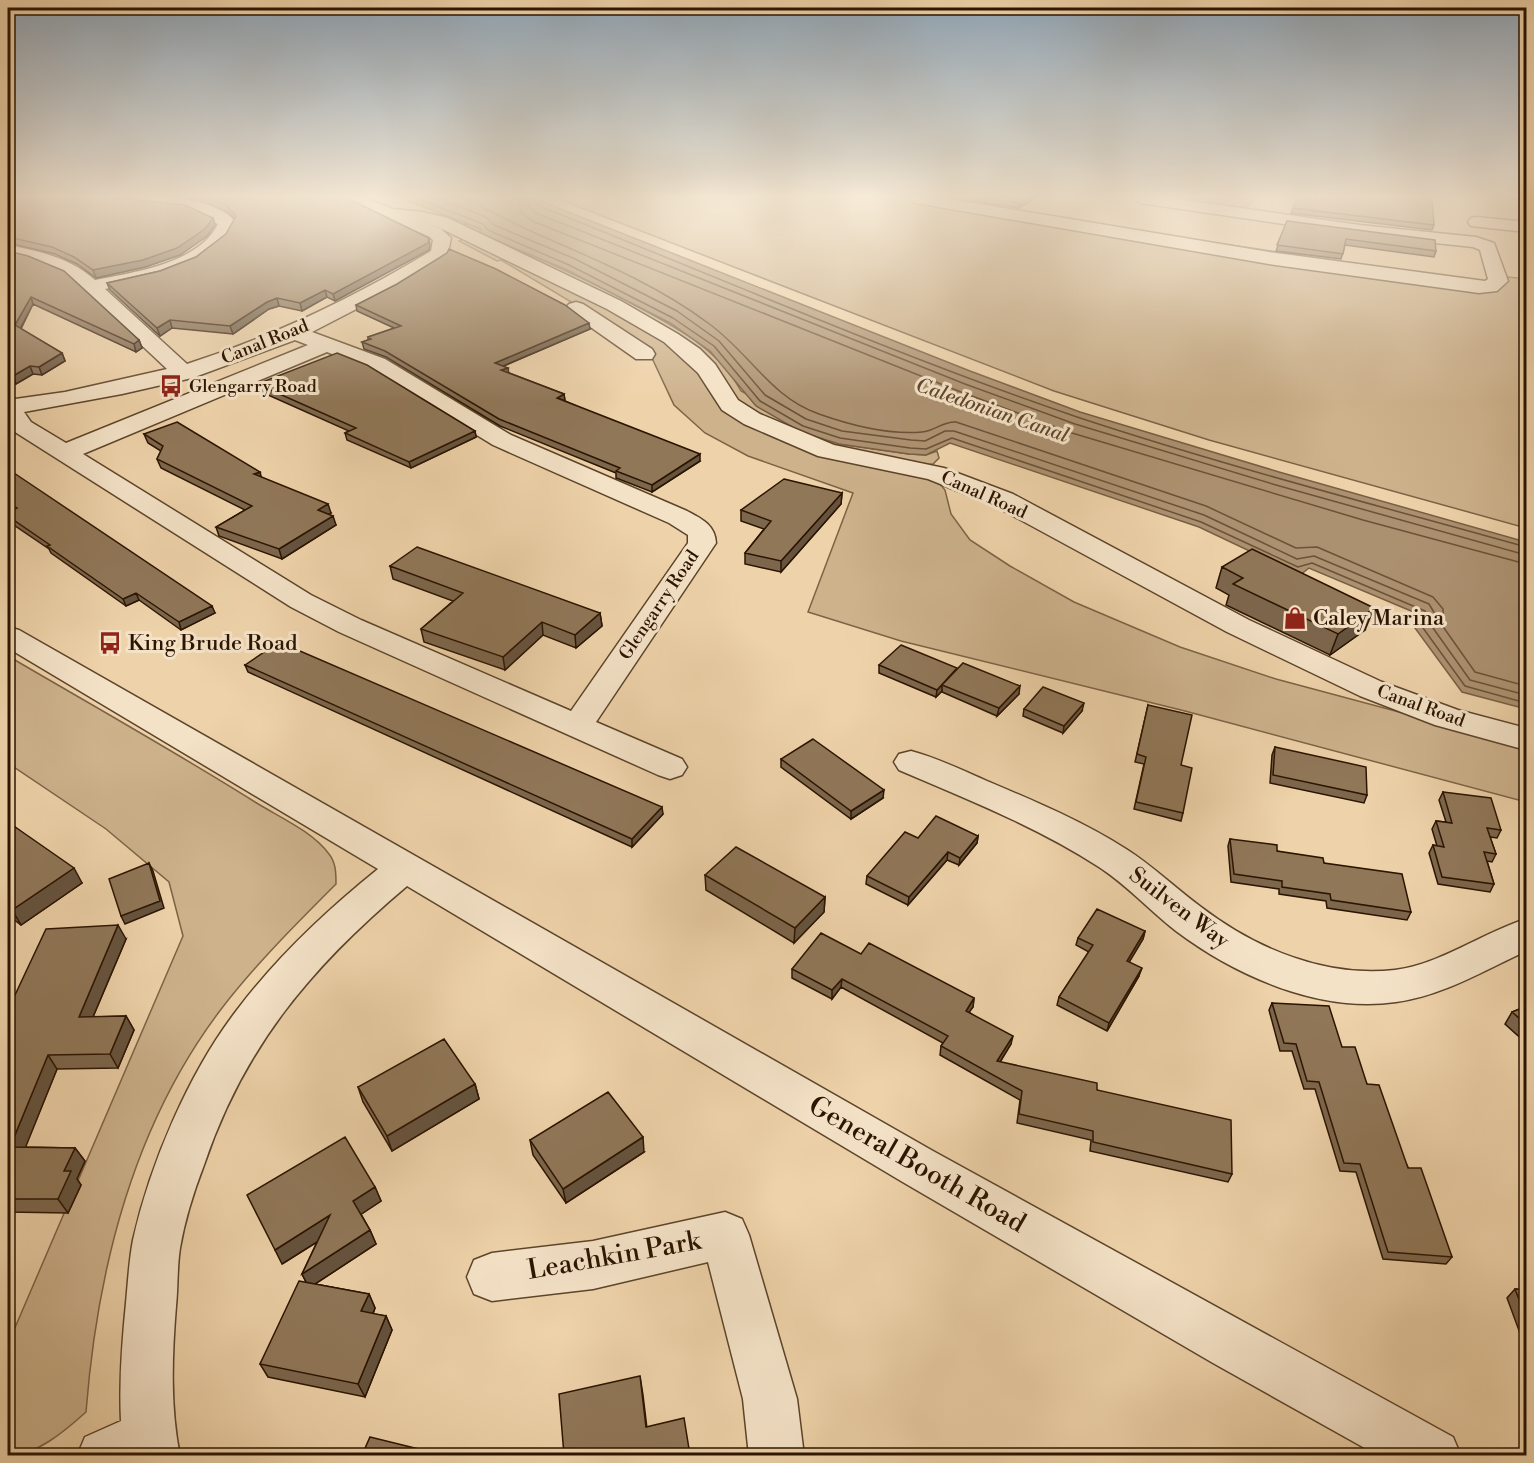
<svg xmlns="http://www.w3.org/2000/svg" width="1534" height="1463" font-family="'Libre Bodoni',serif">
<rect width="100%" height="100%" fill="#eed2a9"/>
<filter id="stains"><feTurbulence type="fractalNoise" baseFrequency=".00333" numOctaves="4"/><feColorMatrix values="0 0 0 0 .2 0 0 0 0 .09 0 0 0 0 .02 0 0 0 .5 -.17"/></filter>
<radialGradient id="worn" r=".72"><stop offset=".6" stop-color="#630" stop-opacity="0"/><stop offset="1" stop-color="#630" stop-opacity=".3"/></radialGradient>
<!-- green -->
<path fill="#cdb28c" stroke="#7c6346" stroke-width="1.5" d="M556 198H943L1148 233 1490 283V275L1526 279V528L1209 440 1054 391Z
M1171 198H1253L1251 204 1242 208Z
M464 223 482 230 480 233C530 254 579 276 627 301 671 325 716 345 741 391L839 444 909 454 926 455 937 451 939 458 933 464 924 465 825 444 780 427 738 404 707 362 468 232Z
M466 237 569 287 676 348 740 418 919 474 940 484 945 490 951 514 970 540 1010 566 1074 602 1180 647 1276 679 1526 746V802L1185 711 901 641 808 612 853 493 748 456 705 433 674 405 651 356 633 339 501 260 497 261 459 241Z
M8 656C90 704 174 751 255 802 279 817 312 831 329 854 336 863 336 873 336 884 296 924 256 964 222 1008 134 1123 97 1270 86 1412 65 1431 37 1455 8 1456V1344L183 936 169 882 106 829 8 763Z"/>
<!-- water -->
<path fill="#ac9170" stroke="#785f43" stroke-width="1.5" d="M400 198H533L970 371 1080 412 1279 472 1526 542V709L1462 692 1412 624 1423 616 1309 568 1300 575 1199 527 950 443 926 455 909 454 839 444 801 432 756 406 710 351 670 323 567 270 479 233 481 229Z"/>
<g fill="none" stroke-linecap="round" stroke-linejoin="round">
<!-- shore -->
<path stroke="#6c5238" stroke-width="1.5" d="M416 198 483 224 488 230 569 265 673 318 714 346 760 401 803 426 840 438 910 448 926 449 952 438 1201 522 1298 567 1312 563 1425 611 1428 618 1423 628 1465 686 1526 703
M437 198 486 217 494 225 573 258 677 311 719 341 765 395 806 419 842 431 911 440 925 441 945 431H954L1204 515 1297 559 1314 556 1429 604 1435 614 1433 628 1470 680 1526 695
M461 198C486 208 510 222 535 233 594 259 656 284 708 323 749 352 770 397 819 414 850 425 889 435 922 432 935 431 943 421 956 422L1206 506 1296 548 1317 547 1433 597 1443 609 1444 628 1475 672 1526 686
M518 198 521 212 532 221 961 392 1072 433 1363 520 1526 564
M527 198 529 207 536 213 965 384 1075 424 1276 485 1526 555
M534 198 539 206C718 277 895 355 1077 417 1225 466 1376 505 1526 547"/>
<!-- minor casing -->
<g stroke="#5c442a" stroke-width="3">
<path id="minor" d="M121 198C151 195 216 195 236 223 214 271 152 279 105 289L187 364C274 336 353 298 431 251L433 240 428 236 345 202 343 198H364L393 209 423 212 448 218 621 301 678 334 700 349 715 364 738 400 760 414 834 445 944 468 1013 494 1249 620 1382 682 1458 710 1526 728V750L1435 725 1360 696 1227 632 995 506 928 479 818 456 744 424 722 410 698 373 664 342 607 309 444 230 429 224 440 228 451 238 447 257 397 288 312 332 385 359 511 435 687 511C702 519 715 525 716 543L596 722 682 759 687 767 682 775 670 779 658 775 339 632 291 607 15 432 8 422V400L65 392 167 369 68 276 31 261 8 256V245C39 251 71 258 95 280 134 272 198 264 218 224L188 210 129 203ZM295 340 308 345 66 443 31 422 24 412 122 394 192 378ZM327 352 369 369 493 445 669 523 688 535V543L571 711 361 620 311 595 83 454Z
M908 198H943L1269 252 1485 281 1488 279 1480 250 1473 247 1360 235 1140 203 1132 198H1171L1360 225 1476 237 1494 243 1508 281 1497 291 1479 293 1269 264 916 203Z
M1477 217 1526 222V232L1471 226 1468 222 1471 218Z
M576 302 583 304 652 349 655 354 652 359H636L569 312 566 308 569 304Z
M8 627 19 630 933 1151 1453 1437 1461 1456H1379L1213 1363 901 1181 407 886C312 966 244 1046 204 1165 194 1191 185 1219 180 1248 177 1267 178 1287 176 1306 172 1356 170 1406 180 1456H77L85 1437 121 1421C119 1381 122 1343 126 1303 128 1282 129 1261 133 1240 150 1164 189 1072 237 1010 277 957 326 911 378 869L8 648Z
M911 751C937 758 962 770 987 781 1034 801 1082 821 1126 849 1153 866 1175 888 1201 907 1256 949 1325 978 1395 970 1441 964 1482 933 1526 919V951C1485 970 1442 996 1396 1002 1319 1013 1236 976 1176 931 1149 910 1128 886 1099 867 1037 827 967 799 899 770L894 762 899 754Z
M725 1212 742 1219 749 1235 797 1399 804 1456H749L743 1399 708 1262 593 1289 492 1301 474 1294 467 1277 474 1260 492 1253 593 1241Z"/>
</g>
<!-- minor -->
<use href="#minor" fill="#f4e2c7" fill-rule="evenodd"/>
</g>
<!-- wall -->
<path fill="#7c664c" stroke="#2b1400" stroke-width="1.5" d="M8 198 127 199 213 218 215 225 207 236 180 255 145 267 96 278 77 264 55 254 8 243Z
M183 198H347L430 245 429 250 335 301 327 297 302 311 279 306 269 309 233 334 172 328 160 336 110 290 107 283 160 271 196 257 226 234 235 219 228 212 199 200Z
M950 198H1035L1019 208Z
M1506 198H1527V200Z
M1293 208 1434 225 1432 230 1291 213Z
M1287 221 1436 251 1434 257 1345 245 1341 259 1276 251Z
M8 251 139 340 142 348 136 352 33 304 21 329 62 353 65 361 42 375 33 374 16 384 8 383Z
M356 305 590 329 504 366 509 373 564 394 565 401 700 461 652 492 616 478V473L500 426 386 357 364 349 362 342 368 340V337L394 328 357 311Z
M257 384 475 431 476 437 411 468 347 440 345 433 349 431 259 391Z
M144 434 261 477 331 513 329 514 336 525 282 559 219 536 216 527 245 510 161 468 157 459 161 451 148 443Z
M8 476 215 613 181 630 139 600 126 606 51 553 49 549 8 521V511L12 509 8 506Z
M842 493 841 504 781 572 745 564V553L764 529 741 521V510Z
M390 566 600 613 602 626 576 648 543 635 505 670 424 642 421 629 453 601 393 579Z
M1222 567 1365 630 1330 655 1226 605 1229 595 1216 588Z
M245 665 663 814 632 847 248 672Z
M879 665 957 669 1019 694 997 716 942 692V691L936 697 879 673Z
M1148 705 1181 765 1183 813 1181 821 1134 809 1144 764 1135 762Z
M1024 709 1082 711 1063 733 1023 716Z
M1275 747 1367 795 1364 803 1270 783 1272 755Z
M781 759 883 798 851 819 781 767Z
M1443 792 1501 830 1497 838 1490 837 1496 854 1492 862 1487 861 1494 884 1490 892 1438 884 1429 853 1433 845 1437 846 1432 829 1436 821 1446 822 1439 800Z
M8 821 82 883 21 925 8 915Z
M978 836 977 843 959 865 947 860 908 905 866 884 867 876 918 838Z
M1230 839 1324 863 1411 912 1407 920 1327 908 1326 901 1279 894V889L1231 882 1228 846Z
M705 875 825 897 824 912 794 943 706 890Z
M1145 931 1143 939 1129 962 1139 976 1107 1031 1057 1005 1059 997 1089 952 1076 945 1078 938Z
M126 939 93 1017 126 1016 134 1030 118 1068 57 1069 25 1147 75 1148 85 1161 77 1179 81 1185 68 1213 8 1212V1010Z
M861 954 974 998 973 1007 969 1012 1011 1044 1000 1062 1097 1090 1232 1174 1228 1182 1090 1151 1091 1140 1017 1123 1020 1100 940 1055 941 1046 943 1043 841 987 832 999 792 978V969Z
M1272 1003 1342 1047 1367 1084 1452 1257 1446 1264 1383 1259 1356 1172 1340 1171 1315 1089H1304L1292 1051H1280L1269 1010Z
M1527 1006V1044L1505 1024 1512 1012Z
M475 1084 479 1099 392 1151 363 1102 358 1087Z
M530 1140 644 1152 566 1203 533 1155Z
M375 1187 381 1201 361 1214 370 1230 376 1244 315 1284 369 1294 375 1308 373 1314 386 1316 392 1330 365 1397 268 1377 260 1364 306 1282 302 1274 317 1242 282 1264Z
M1515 1289 1527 1290V1352L1507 1298Z"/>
<!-- shaded-wall -->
<path fill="#65533e" stroke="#2b1400" stroke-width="1.5" d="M1028 198H1035L1019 208 1020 203Z
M213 218 215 225 207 236 180 255 145 267 96 278 93 270Z
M429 238 430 245 429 250 335 301 333 294Z
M325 290 327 297 302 311 300 303Z
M31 297 33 304 18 333 15 325Z
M277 298 279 306 269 309 233 334 230 326 267 302Z
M170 320 172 328 160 336 157 328Z
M589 323 590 329 496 369 495 363Z
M139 340 142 348 136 352 134 344Z
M62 353 65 361 42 375 39 367Z
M30 366 33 374 16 384 13 376Z
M508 368 509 375 501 370Z
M564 394 565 401 557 398Z
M475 431 476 437 411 468 409 462Z
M700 454V461L652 492V485Z
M260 472 262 480 254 474Z
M842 493 841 504 781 572V561Z
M328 504 331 513 321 519 318 510Z
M333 516 336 525 282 559 279 549Z
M136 593 139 600 126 606 123 599Z
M212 606 215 613 181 630 179 622Z
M1374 608 1365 630 1330 655 1338 634Z
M600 613 602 626 576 648 575 635Z
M542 622 543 635 505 670 503 657Z
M957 668 942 685V691L936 697 937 690Z
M1020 686 1019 694 997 716 999 708Z
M1084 703 1082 711 1063 733 1064 726Z
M884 790 883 798 851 819V811Z
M662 807 663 814 632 847V839Z
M978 836 977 843 959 865 960 858Z
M948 852 947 860 908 905 909 897Z
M149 863 153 871 164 908 125 924 121 916Z
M74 868 82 883 21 925 12 910Z
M825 897 824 912 794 943 795 928Z
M118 925 126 939 87 1031 79 1017Z
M1145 931 1143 939 1125 969 1127 961Z
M1142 968 1139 976 1107 1031 1109 1023Z
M842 979 841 987 832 999V990Z
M974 998 973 1007 964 1019 966 1011Z
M126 1016 134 1030 118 1068 110 1054Z
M1013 1036 1011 1044 995 1070 997 1061Z
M48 1055 57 1069 20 1161 10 1147Z
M475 1084 479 1099 392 1151 387 1136Z
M643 1137 644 1152 566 1203 563 1189Z
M75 1148 85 1161 77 1179 81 1185 68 1213 58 1199 64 1171Z
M375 1187 381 1201 360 1215 353 1201Z
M330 1215 336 1230 282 1264 275 1250Z
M370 1230 376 1244 309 1288 302 1274Z
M369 1294 375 1308 368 1325 361 1311Z
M386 1316 392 1330 365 1397 358 1384Z
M640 1376 643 1395 649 1445 646 1427Z"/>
<!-- building -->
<path fill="#907758" stroke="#2b1400" stroke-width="1.5" d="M8 198H125L127 199 185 205 213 218 205 229 177 248 143 260 93 270 74 257 52 247 8 237Z
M208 198H347L429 238 428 243 333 294 325 290 300 303 277 298 267 302 230 326 170 320 157 328 107 283 160 271 196 257 226 234 236 216 226 205Z
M984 198H1028L1020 203Z
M1297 198H1415L1432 200 1434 225 1293 208Z
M1287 221 1435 240 1436 251 1346 239 1343 254 1277 245Z
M449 249 496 269 565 305 589 323 495 363 508 368 501 370 564 394 557 398 700 454 652 485 616 471 620 468 499 419 385 351 362 342 371 339 368 337 401 326 356 305 397 284 447 253Z
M8 251 28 256 64 271 139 340 134 344 31 297 15 325 62 353 39 367 30 366 13 376H8Z
M337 353 367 365 475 431 409 462 345 433 356 428 257 384Z
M177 422 260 472 254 474 328 504 318 510 333 516 279 549 216 527 252 506 157 459 163 446 144 434Z
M14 473 212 606 179 622 136 593 123 599 47 546 50 545 8 516V511L17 508 8 502V476Z
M784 479 842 493 781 561 745 553 771 521 741 510Z
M417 547 600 613 575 635 542 622 503 657 421 629 463 593 390 566Z
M1252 549 1374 608 1338 634 1233 584 1243 578 1222 567Z
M279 642 662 807 632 839 245 665Z
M901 645 957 668 937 690 879 665Z
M963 663 1020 686 999 708 942 685Z
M1043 687 1084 703 1064 726 1024 709Z
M1148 705 1192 715 1181 765 1192 768 1183 813 1136 802 1146 757 1137 754Z
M813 739 884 790 851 811 781 759Z
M1275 747 1366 767 1367 795 1273 775Z
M1443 792 1491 798 1501 830 1487 828 1496 854 1484 852 1494 884 1442 877 1433 845 1444 847 1436 821 1452 823Z
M936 816 978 836 960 858 948 852 909 897 867 876 905 832 918 838Z
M8 822 74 868 12 910 8 907Z
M1230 839 1277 845V851L1323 858 1324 863 1402 874 1411 912 1331 900 1330 894 1282 887V881L1234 874Z
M736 847 825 897 795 928 705 875Z
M149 863 160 901 121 916 109 879Z
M1097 909 1145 931 1127 961 1142 968 1109 1023 1059 997 1093 945 1078 938Z
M118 925 79 1017 126 1016 110 1054 48 1055 10 1147 75 1148 64 1171H71L58 1199H8V1010L46 929Z
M821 933 861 954 869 943 974 998 966 1011 1013 1036 997 1061 1097 1083V1090L1231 1120 1232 1174 1093 1142V1131L1019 1114 1022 1091 941 1046 948 1036 842 979 832 990 792 969Z
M1272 1003 1329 1006 1342 1047H1355L1367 1084 1379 1085 1408 1168H1421L1452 1257 1388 1252 1360 1164 1344 1163 1319 1082 1307 1081 1296 1044 1284 1043Z
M1527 1006V1025L1512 1012Z
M444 1039 475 1084 387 1136 358 1087Z
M608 1092 643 1137 563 1189 530 1140Z
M345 1137 375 1187 353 1201 370 1230 302 1274 330 1215 275 1250 247 1195Z
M299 1281 369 1294 361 1311 386 1316 358 1384 260 1364Z
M1515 1289 1527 1290V1320Z
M640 1376 646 1427 684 1418 690 1455H564L559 1394Z
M370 1437 427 1451 425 1455H362Z"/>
<!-- sky -->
<linearGradient id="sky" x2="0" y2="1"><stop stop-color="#90a6b8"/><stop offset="0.49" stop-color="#f7ebd8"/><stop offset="1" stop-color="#f7ebd8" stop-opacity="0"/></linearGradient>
<rect width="1534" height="402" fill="url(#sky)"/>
<!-- icons -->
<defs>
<g id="bus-bare" transform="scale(1.8)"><path d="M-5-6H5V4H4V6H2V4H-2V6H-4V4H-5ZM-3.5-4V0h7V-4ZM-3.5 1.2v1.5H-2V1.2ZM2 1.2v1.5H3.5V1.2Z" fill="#8f2418" stroke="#f4e2c7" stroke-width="2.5" paint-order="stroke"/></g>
<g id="shop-bare" transform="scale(1.8)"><path d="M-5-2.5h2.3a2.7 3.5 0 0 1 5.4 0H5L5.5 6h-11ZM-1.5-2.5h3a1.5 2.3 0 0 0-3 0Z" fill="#8f2418" stroke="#f4e2c7" stroke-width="2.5" paint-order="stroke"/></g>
</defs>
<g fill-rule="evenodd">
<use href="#bus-bare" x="171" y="386"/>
<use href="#shop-bare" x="1295" y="618"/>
<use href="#bus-bare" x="110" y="643"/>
</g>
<g text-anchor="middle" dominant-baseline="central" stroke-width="6" stroke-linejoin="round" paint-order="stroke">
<!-- far-street labels -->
<g font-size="18" fill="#2b1400" stroke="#f4e2c7">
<text transform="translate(265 342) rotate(-22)">Canal Road</text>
<text transform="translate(984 495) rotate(24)">Canal Road</text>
<text transform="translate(659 605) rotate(-56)">Glengarry Road</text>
<text transform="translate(1421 706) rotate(20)">Canal Road</text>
</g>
<!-- far-poi labels -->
<g font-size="18" fill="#2b1400" stroke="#f4e2c7" text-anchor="start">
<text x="189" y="386">Glengarry Road</text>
</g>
<!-- far-water labels -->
<g font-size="20" font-style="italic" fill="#5f462d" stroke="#f4e2c7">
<text transform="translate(992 411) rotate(19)">Caledonian Canal</text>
</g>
<!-- poi labels -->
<g font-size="22" fill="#2b1400" stroke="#f4e2c7" text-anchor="start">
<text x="1313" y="618">Caley Marina</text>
<text x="128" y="643">King Brude Road</text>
</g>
<!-- street labels -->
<g font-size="22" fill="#2b1400" stroke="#f4e2c7">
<text transform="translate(1179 908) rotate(37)">Suilven Way</text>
</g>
<!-- near-street labels -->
<g font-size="27" fill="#2b1400" stroke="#f4e2c7">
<text transform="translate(917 1165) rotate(30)">General Booth Road</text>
<text transform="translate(614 1256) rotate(-10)">Leachkin Park</text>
</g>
</g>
<!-- margin -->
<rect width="1534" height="1463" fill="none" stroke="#eed2a9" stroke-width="30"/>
<rect x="9" y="9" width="1516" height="1445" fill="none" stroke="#2b1400" stroke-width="3"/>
<rect x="15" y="15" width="1504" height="1433" fill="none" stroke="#2b1400" stroke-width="1.5"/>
<rect width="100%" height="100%" filter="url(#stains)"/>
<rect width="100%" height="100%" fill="url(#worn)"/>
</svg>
